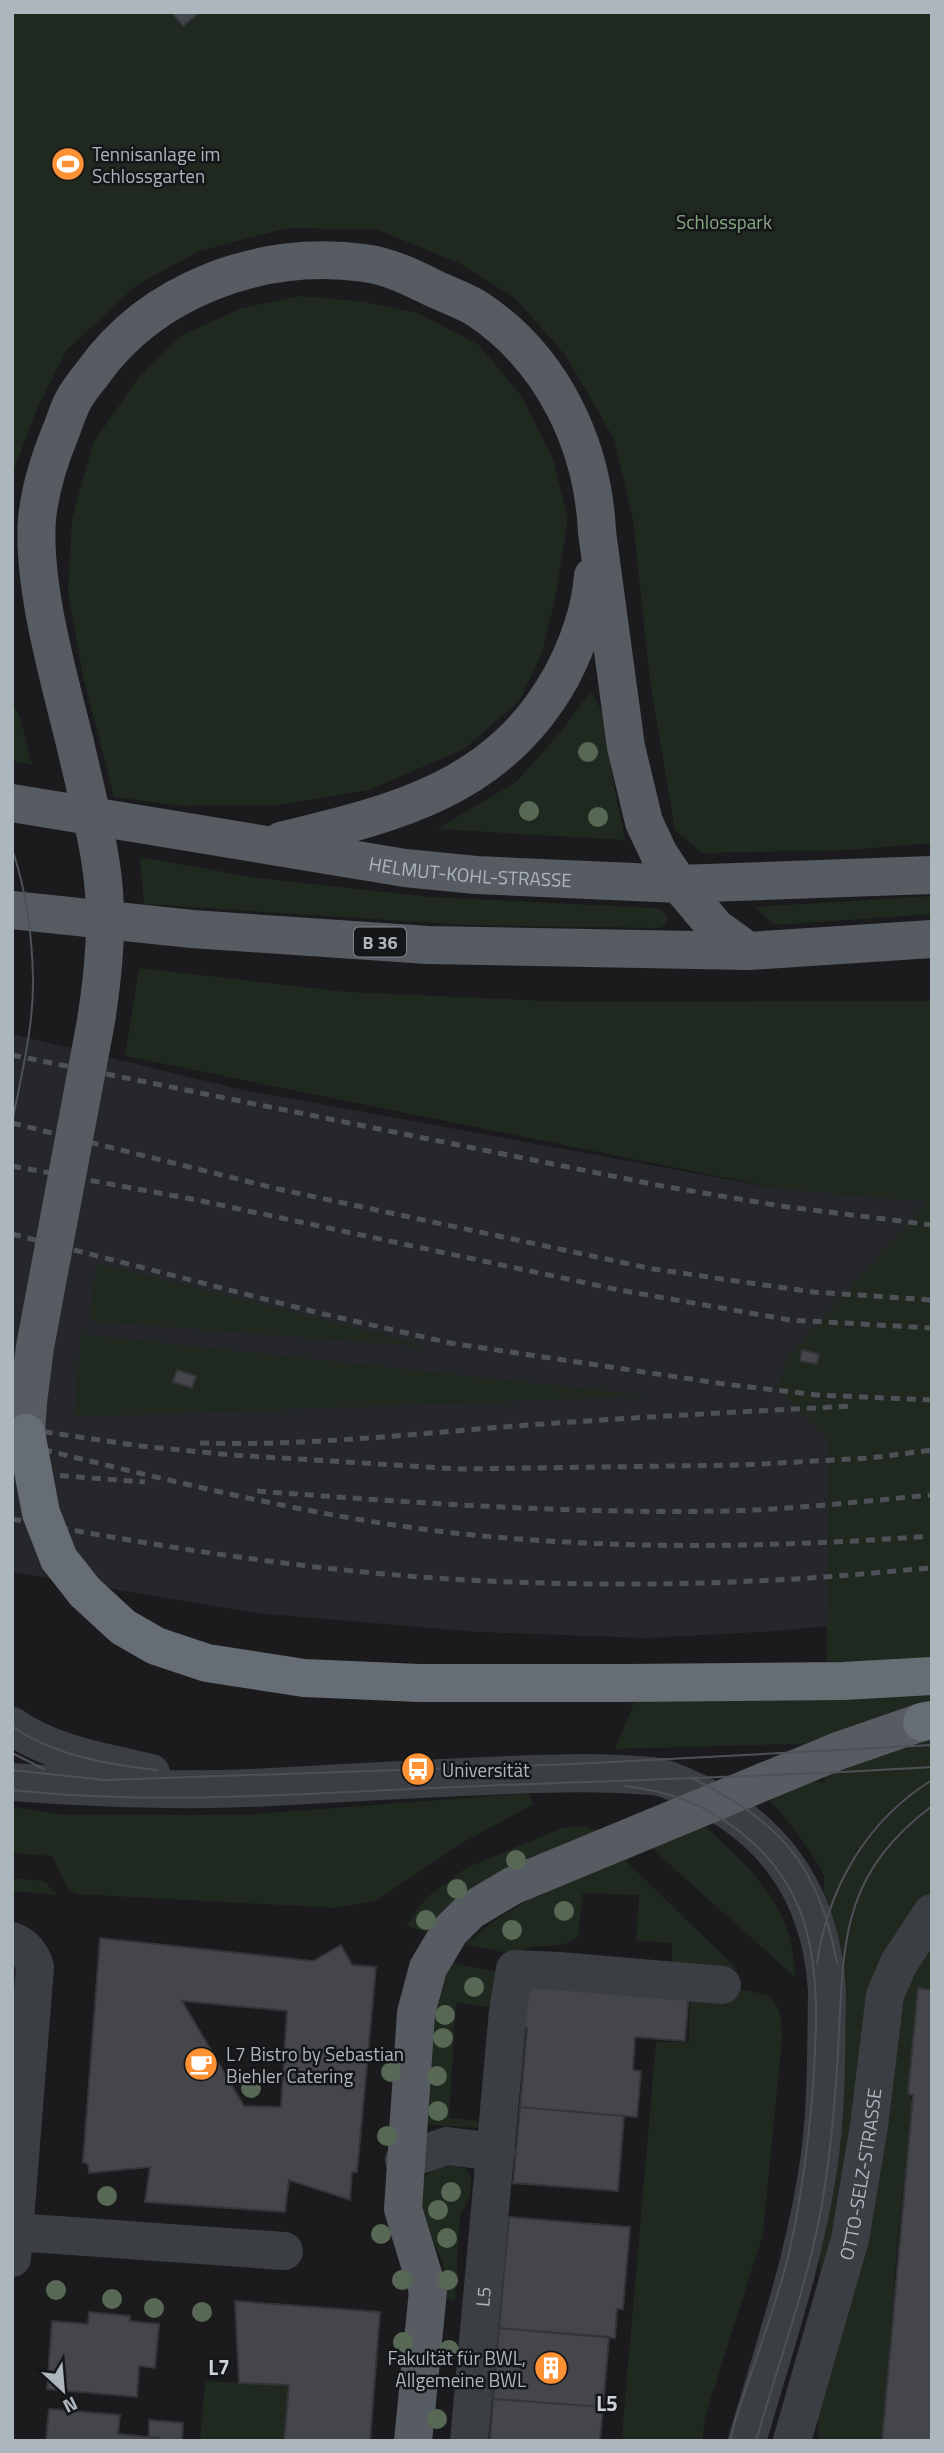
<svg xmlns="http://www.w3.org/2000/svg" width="944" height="2453" font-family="'Titillium Web',sans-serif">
<rect width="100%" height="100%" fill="#1b1b1d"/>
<!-- built -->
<path fill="#26272a" d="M12 1034 239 1089 780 1189 932 1202V1615L777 1631 647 1638 479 1632 255 1613 12 1572Z"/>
<!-- green -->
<path fill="#202920" d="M12 12H932V843L850 850 702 853 675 830 650 682 633 520 614 439 566 356 515 298 459 263 378 230 287 228 200 251 138 284 67 350 36 411 12 475Z
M300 296 360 301 418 313 479 345 522 397 553 459 568 518 556 594 542 653 519 701 464 749 369 790 278 805 182 806 114 797 82 671 68 594 72 519 93 443 139 377 178 337 242 308Z
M591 691 604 715 612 776 625 840 437 829 516 782 558 735Z
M12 703 20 717 32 765 12 761Z
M140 857 257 878 431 897 656 908 663 911 668 918 667 923 661 928 467 925 144 904Z
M932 896V914L775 925 754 907Z
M139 968 346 992 572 1002 932 1001V1990L918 1988 909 2095 913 2100 898 2237 882 2441H818L824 1875C808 1845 788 1820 765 1795L798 1783 825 1782 826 1743 615 1749 636 1698 826 1696 829 1439 779 1391 786 1359 927 1202 781 1189 125 1056Z
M97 1263 430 1347 89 1321Z
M81 1334 652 1396 74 1417Z
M528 1793 534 1804 462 1843 377 1900 337 1908 75 1894 66 1885 52 1856 12 1853V1807L65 1815H244Z
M702 1824C751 1868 794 1906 795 1977L648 1845Z
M585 1826 602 1833 483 1883 448 1905 426 1932 406 1926 426 1898 466 1868 562 1828Z
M622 1857 737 1969 672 1968V1943L636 1941 639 1895 583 1893 578 1937 563 1945 532 1947 511 1954 465 1944 493 1922 531 1898Z
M12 1878 44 1881 57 1895 12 1891Z
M448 1962 496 1972 491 2007 456 2003 449 2118 479 2121 478 2128 419 2124 430 2013Z
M690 1980 769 1995C782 2008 782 2021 782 2039L763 2234 705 2417 702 2441H625L622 2435 656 2042H689Z
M449 2166C453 2166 458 2165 462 2167 479 2173 468 2205 460 2215L455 2301 447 2299 443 2262 422 2219 420 2182 433 2169Z
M205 2381 289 2385 283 2441H200Z"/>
<!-- building -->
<path fill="#45464a" stroke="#343539" stroke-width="2" fill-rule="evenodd" d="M171 12H199V13L183 26Z
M802 1350 819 1354 817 1364 800 1361Z
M177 1370 196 1376 192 1388 173 1382Z
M100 1938 313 1961 341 1945 352 1965 376 1967 357 2172H352L350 2200 289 2180 285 2212 145 2202 150 2167 89 2173 88 2164 83 2162ZM182 2001 287 2011 281 2107 244 2106Z
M522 1977 689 1990 685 2041 635 2037 633 2070 641 2071 637 2117 520 2107 527 2028 518 2027Z
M918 1988 932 1990V2441H882L913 2095 908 2094Z
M520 2107 624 2116 618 2191 513 2183Z
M509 2217 630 2227 623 2309H617L615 2338 499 2328Z
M235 2301 380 2312 370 2441H284L289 2385 239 2383Z
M89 2312 130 2316V2321L159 2324 155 2368 139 2366 137 2397 47 2389 52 2321 88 2324Z
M499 2328 609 2337 603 2407 493 2399Z
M493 2399 603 2407 600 2441H490Z
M49 2409 120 2415 118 2434 160 2438V2441H46Z
M149 2420 183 2423 182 2441H160V2438L149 2437Z"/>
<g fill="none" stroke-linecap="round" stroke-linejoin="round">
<!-- minor -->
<g stroke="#3b3e43" stroke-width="38">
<path d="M12 1726C51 1754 105 1762 151 1773"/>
<path d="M12 1782C99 1788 184 1792 271 1787 359 1782 447 1777 535 1774 569 1773 601 1772 635 1775 645 1776 657 1775 666 1779 765 1816 821 1885 827 1991 826 2043 827 2095 821 2146 809 2247 775 2344 747 2441"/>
<path d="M12 1941C25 1946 31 1954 35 1967L12 2258"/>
<path d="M404 2160 447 2146 496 2152"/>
<path d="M15 2232 284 2251"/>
<path id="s1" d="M469 2441 508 2011 515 1969 559 1971 722 1985"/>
<path id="s2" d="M792 2441 850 2239 869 2126 885 1995 899 1963 932 1913"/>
</g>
<!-- major -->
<g stroke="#575c62" stroke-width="38">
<path d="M75 743C59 678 32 585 37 519 40 488 49 460 61 431 65 421 68 410 73 401 78 391 85 383 92 374 152 289 262 249 364 263 389 266 413 278 435 289 450 296 466 301 479 310 553 360 593 445 597 532L626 747 644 822 659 854 679 884 716 928 748 951"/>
<path id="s3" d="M12 803 405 868 476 875 679 884 932 875"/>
<path d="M281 841C396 813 499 789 561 677 578 645 590 611 593 576"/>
<path d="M12 910 192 929 428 945 748 951 932 939"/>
<path d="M413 2441 428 2291 403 2209 416 2013 428 1968 450 1931 470 1911 512 1886 838 1751 922 1722"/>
</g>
<!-- highway -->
<path stroke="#676d74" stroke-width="38" d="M85 1592 123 1627 156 1646 207 1663 304 1678 419 1683H626L843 1681 932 1676
M922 1722 932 1720"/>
<!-- tram -->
<path stroke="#4e5258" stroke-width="2" d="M12 849C26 889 32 935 33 978 34 1026 21 1076 12 1123
M12 1726C52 1755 109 1765 157 1770
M12 1753 44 1769
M12 1770 104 1780 573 1764 932 1745
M694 1779C782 1824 818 1864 837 1963
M625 1786C709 1795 786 1849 807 1933 820 1983 816 2036 813 2087 808 2147 801 2206 786 2265 772 2317 752 2369 735 2421L730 2441
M12 1790C160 1806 308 1793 456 1787 615 1780 773 1777 932 1767
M817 1963C828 1888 866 1821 932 1780
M756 2441C778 2364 806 2289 821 2210 830 2158 835 2105 838 2052 844 1945 838 1877 932 1806"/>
<!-- rail -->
<path stroke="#4e5258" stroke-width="5" stroke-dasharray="9 7" stroke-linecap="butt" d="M12 1055 662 1186 781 1206 932 1225
M12 1123 278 1189 653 1269 813 1292 932 1300
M12 1166 197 1200 619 1290 790 1320 932 1328
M12 1234 315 1312 450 1343 724 1384 818 1395 932 1400
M12 1427 140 1446 232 1455 460 1469 742 1465 870 1458 932 1450
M12 1442C168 1480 324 1521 483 1536 633 1550 782 1547 932 1536
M200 1443C301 1446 402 1435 503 1427 619 1418 736 1412 853 1406
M12 1472 145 1482
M257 1491C414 1503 572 1514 730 1511 797 1509 865 1501 932 1495
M12 1519C176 1550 343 1576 510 1582 597 1585 686 1585 774 1580 826 1578 879 1572 932 1568"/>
<!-- major-bridge -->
<path stroke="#575c62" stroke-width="38" d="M26 1433 28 1402 35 1347 96 1021C104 970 109 917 101 865 95 824 84 783 75 743"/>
<!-- highway-bridge -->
<path stroke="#676d74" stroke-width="38" d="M26 1433 41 1513 59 1559 85 1592"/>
</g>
<!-- trees -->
<g fill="#576955">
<circle cx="588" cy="752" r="10"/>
<circle cx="529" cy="811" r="10"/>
<circle cx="598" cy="817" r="10"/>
<circle cx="516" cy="1860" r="10"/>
<circle cx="457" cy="1889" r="10"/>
<circle cx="564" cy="1911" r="10"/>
<circle cx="426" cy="1920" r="10"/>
<circle cx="512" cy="1930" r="10"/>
<circle cx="474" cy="1987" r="10"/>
<circle cx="445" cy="2015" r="10"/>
<circle cx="443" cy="2038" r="10"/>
<circle cx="391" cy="2072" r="10"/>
<circle cx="437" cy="2076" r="10"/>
<circle cx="251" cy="2088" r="10"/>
<circle cx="438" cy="2111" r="10"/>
<circle cx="387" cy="2136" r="10"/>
<circle cx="451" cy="2192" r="10"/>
<circle cx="107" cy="2196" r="10"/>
<circle cx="438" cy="2210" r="10"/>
<circle cx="381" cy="2234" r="10"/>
<circle cx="447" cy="2238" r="10"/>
<circle cx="402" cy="2280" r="10"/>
<circle cx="448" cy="2280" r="10"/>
<circle cx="56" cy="2290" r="10"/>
<circle cx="112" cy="2299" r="10"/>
<circle cx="154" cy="2308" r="10"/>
<circle cx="202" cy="2312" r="10"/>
<circle cx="403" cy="2342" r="10"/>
<circle cx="449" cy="2350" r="10"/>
<circle cx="437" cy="2419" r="10"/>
</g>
<!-- icons -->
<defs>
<g id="stadium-disc" transform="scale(1.75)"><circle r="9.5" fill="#fd9133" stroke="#151618"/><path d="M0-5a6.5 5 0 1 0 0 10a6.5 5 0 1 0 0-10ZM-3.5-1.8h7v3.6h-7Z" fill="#fff"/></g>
<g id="bus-disc" transform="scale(1.75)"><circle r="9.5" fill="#fd9133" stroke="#151618"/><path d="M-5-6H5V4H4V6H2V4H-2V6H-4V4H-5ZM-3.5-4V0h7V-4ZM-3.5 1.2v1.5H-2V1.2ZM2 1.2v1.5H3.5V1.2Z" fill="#fff"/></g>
<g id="cafe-disc" transform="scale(1.75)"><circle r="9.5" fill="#fd9133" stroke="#151618"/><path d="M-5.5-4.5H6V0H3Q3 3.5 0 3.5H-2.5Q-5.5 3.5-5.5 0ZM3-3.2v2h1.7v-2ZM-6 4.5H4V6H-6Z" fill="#fff"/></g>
<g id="building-disc" transform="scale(1.75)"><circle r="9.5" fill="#fd9133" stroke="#151618"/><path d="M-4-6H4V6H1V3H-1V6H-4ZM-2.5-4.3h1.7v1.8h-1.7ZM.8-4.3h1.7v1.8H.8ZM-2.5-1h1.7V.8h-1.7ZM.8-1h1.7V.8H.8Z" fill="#fff"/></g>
</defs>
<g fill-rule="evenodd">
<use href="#stadium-disc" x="68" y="164"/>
<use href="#bus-disc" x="418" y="1769"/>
<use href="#cafe-disc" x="201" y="2064"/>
<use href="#building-disc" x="551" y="2368"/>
</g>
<g text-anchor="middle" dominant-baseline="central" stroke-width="5" stroke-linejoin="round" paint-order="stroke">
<!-- shield labels -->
<rect fill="#151618" stroke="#7f858c" stroke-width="2" x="354" y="927.5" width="52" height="29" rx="5"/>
<g font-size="18" font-weight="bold" fill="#adb5bd">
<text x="380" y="942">B 36</text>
</g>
<!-- poi labels -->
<g font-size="19" fill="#adb5bd" stroke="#151618" text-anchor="start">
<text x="92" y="153">Tennisanlage im<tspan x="92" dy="22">Schlossgarten</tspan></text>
<text x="442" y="1769">Universität</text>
<text x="226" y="2053">L7 Bistro by Sebastian<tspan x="226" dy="22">Biehler Catering</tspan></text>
<text x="526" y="2357" text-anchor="end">Fakultät für BWL,<tspan x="526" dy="22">Allgemeine BWL</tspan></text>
</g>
<!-- park labels -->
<g font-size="19" fill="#88a983" stroke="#151618">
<text x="724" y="221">Schlosspark</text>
</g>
<!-- street labels -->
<g font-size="19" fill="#adb5bd" stroke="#151618">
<text stroke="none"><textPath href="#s3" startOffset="464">HELMUT-KOHL-STRASSE</textPath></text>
<text stroke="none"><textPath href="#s2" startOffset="276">OTTO-SELZ-STRASSE</textPath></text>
<text stroke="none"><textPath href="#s1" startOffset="145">L5</textPath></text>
</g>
<!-- neighbourhood labels -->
<g font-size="21" font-weight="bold" fill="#ced3d9" stroke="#151618">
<text x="219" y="2367">L7</text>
<text x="607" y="2403">L5</text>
</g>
</g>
<!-- border -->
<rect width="944" height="2453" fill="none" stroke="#adb5bd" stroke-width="28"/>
<!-- north arrow -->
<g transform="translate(63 2390) rotate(154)" stroke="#151618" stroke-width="5" paint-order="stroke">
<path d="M0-5L12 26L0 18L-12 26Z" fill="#adb5bd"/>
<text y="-10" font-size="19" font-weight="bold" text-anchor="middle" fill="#adb5bd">N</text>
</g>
</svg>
